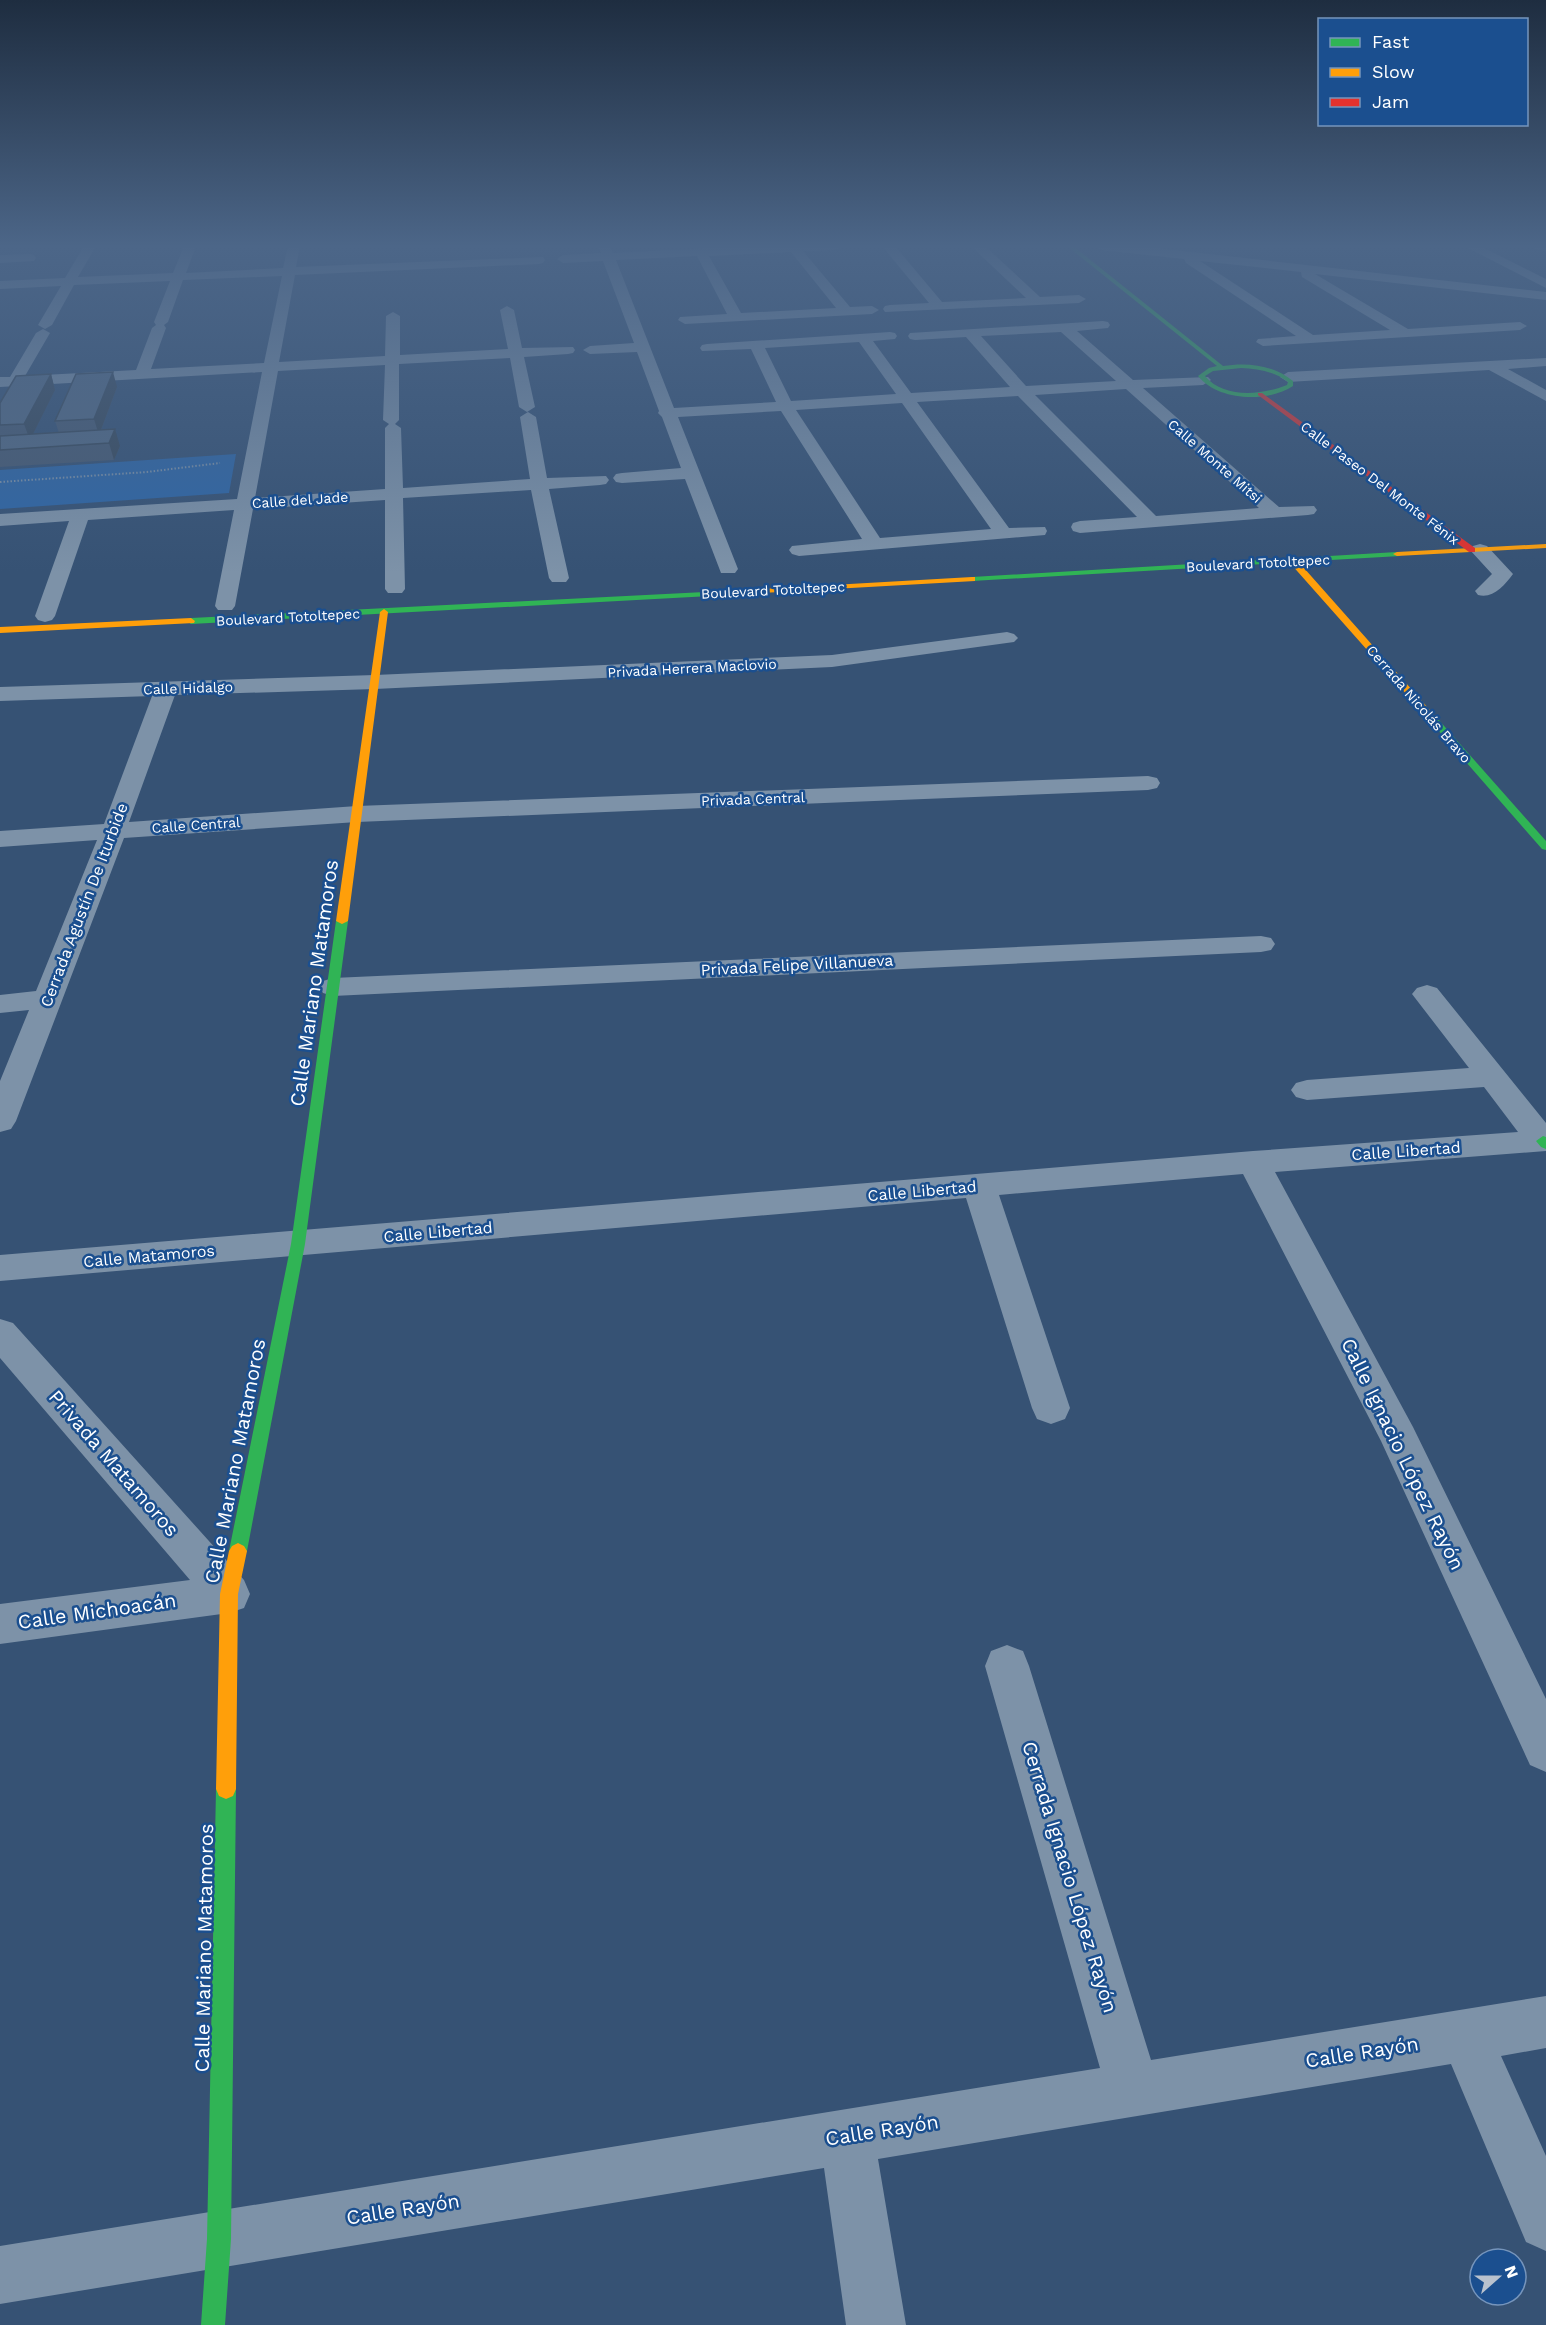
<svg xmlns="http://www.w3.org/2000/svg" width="1546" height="2325" font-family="'Work Sans',sans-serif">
<rect width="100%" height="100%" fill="#365274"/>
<!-- green -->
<path fill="#2f66a5" d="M236 454 229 493 0 509V470Z"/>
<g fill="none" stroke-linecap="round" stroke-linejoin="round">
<!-- path -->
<path stroke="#7d92a8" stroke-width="2" stroke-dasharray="1.5 2" stroke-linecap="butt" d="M0 482 147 472 220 463"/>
<!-- street -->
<path fill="#7d92a8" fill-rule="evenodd" d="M84 246H96L78 277 173 273 184 246H196L186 273 283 268 288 246H300L296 267 543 257 545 260 543 263 539 264 295 275 279 362 385 356 386 316 393 312 400 316V355L508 349 500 310 507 306 514 310 522 348 573 347 575 350 573 353 568 354 524 357 535 407 527 412 519 407 510 358 399 364V420L395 424 401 428 403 488 530 479 520 417 528 412 536 417 547 478 606 476 609 480 606 484 600 485 549 489 569 578 566 582H552L549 578 531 490 403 498 405 589 402 593H388L385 589V500L253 509 235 606 232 610H218L215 606 234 510 88 520 55 616 52 620 45 622 38 620 35 616 69 521 0 526V514L237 499 262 372 0 387V377H10L36 333 43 329 50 333 25 376 136 370 152 328 156 325 154 322 170 281 74 285 52 325 45 329 38 325 61 286 0 289V281L65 278ZM282 276 264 363 151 369 166 328 164 325 168 322 183 280ZM385 365 383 420 389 424 385 428V489L255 498 278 371Z
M598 246H610L613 253 750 246H842L836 250 803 251 850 307 872 306 879 310 872 314 685 324 678 320 680 317 727 314 697 256 616 260 674 408 776 402 751 349 702 351 700 348 702 345 707 344 890 332 895 333 897 336 895 339 873 341 911 393 1010 387 966 337 915 340 910 339 908 336 910 333 1103 321 1108 322 1110 325 1108 328 1077 331 1133 380 1208 377 1211 380 1203 385 1143 388 1279 507 1314 506 1317 510 1314 514 1308 515 1080 533 1073 531 1071 527 1073 523 1080 521 1137 517 1018 396 917 402 1009 528 1045 527 1047 531 1045 535 799 556 792 554 789 550 792 546 862 539 781 411 678 417 738 569 735 573H721L685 479 622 483 616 482 613 478 616 474 622 473 681 468 662 417 658 413 659 411 637 352 590 354 583 350 590 346 634 343 603 261 563 263 557 259 563 255 601 253ZM791 252 836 308 741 313 709 256ZM1061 332 1116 381 1026 386 981 336ZM859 342 896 394 791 401 765 348ZM1126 389 1259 508 1156 516 1035 395ZM902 403 991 529 880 538 796 410Z
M882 246H895L942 302 1026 298 971 246H985L1040 297 1079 295 1086 299 1079 303 885 312 883 309 885 306 890 305 929 303Z
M1095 246H1138L1546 292V300L1315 274 1408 329 1520 322 1527 326 1520 330 1263 346 1256 342 1258 339 1296 336 1186 263 1184 259 1101 250ZM1200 261 1301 272 1302 277 1390 330 1313 335Z
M1464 246H1480L1546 279V288Z
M1532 246H1546V251L1534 249Z
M30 254 34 255 36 258 34 261 0 263V255Z
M1546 358V366L1508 369 1546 390V401L1489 370 1288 382 1280 377 1288 372Z
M1480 544 1487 546 1513 574C1504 586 1493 599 1478 595L1475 591 1492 574 1470 550 1473 546Z
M1007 632 1014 634 1018 638 1014 642 832 667 375 689 175 695 129 822 357 806 1148 776 1157 778 1160 783 1157 788 1148 790 357 822 124 838 16 1121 11 1129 0 1132V1081L29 1010 0 1013V995L36 991 97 840 0 847V831L104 824 152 696 0 701V687L375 675 832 655Z
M1261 936 1271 938 1275 944 1271 950 1261 952 333 996 323 993 319 987 323 981 333 978Z
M1427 985 1437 988 1546 1123V1151L1275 1172 1413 1427 1546 1699V1772L1530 1765 1381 1441 1243 1174 999 1195 1070 1408 1065 1419 1051 1424 1037 1419 1032 1408 966 1198 0 1281V1255L1253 1151 1518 1132 1484 1087 1307 1100 1296 1097 1291 1090 1296 1083 1307 1080 1469 1068 1412 994 1417 988Z
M0 1319 13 1323 244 1580 250 1594 244 1608 229 1613 0 1644V1604L190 1580 0 1358Z
M1007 1645 1023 1651 1029 1666 1151 2060 1546 1996V2048L1501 2056 1546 2156V2251L1526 2242 1451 2064 878 2159 906 2325H846L824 2168 0 2304V2246L1100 2068 985 1666 991 1651Z"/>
<!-- fast -->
<path fill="#30b455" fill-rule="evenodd" d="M1067 246H1073L1223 366C1248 362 1273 365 1293 381V386C1267 403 1218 401 1198 376L1209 368 1217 366ZM1241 368C1258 369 1274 371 1288 382L1287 385C1262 395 1224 399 1205 376L1213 371Z
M1397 552 1401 554 1400 556 972 581 968 579 972 577Z
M744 590H747V594L191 624 187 621 191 618Z
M1431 718H1437L1546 841V850L1542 849 1431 722Z
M342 918 348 921 305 1244 247 1551 244 1556 238 1559 232 1556 229 1551 291 1244 336 921Z
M1543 1136 1546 1137V1149L1541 1147 1536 1141Z
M226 1779 233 1782 236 1789 231 2239 225 2325H201L207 2239 216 1789 219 1782Z"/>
<!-- slow -->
<path fill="#ff9f0a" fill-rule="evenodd" d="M1546 544V548L1397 556 1393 554 1397 552Z
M1290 559H1296L1437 718V722H1431L1290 563Z
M972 577H975V581L744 594 740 592 744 590Z
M384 609 388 612 348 921 342 924 336 921 380 612Z
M191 618 195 621 194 623 0 633V627Z
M238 1543 244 1546 247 1551 238 1594 236 1789 233 1796 226 1799 219 1796 216 1789 220 1594 229 1551 232 1546Z"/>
<!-- jam -->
<path fill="#e5322d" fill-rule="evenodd" d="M1258 393H1262L1475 548V552H1469L1258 395Z"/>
</g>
<!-- wall -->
<path fill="#475a72" d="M51 374 55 390 33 434 59 433 55 421 117 387 101 430 120 446 114 460 0 467V403Z"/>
<!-- shaded-wall -->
<path fill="#394a5c" d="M113 372 117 387 99 435 94 419Z
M51 374 55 390 30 440 24 424Z
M115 429 120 446 114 460 109 443Z"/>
<!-- building -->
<path fill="#526984" stroke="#394a5c" stroke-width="1.5" d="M113 372 94 419 55 421 76 374Z
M51 374 24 424 0 425V403L16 376Z
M115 429 109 443 0 450V436Z"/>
<!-- sky -->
<linearGradient id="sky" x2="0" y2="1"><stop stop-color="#1e2d40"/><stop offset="0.43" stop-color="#4c6688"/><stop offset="1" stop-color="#4c6688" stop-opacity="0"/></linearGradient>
<rect width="1546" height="572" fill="url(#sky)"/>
<g text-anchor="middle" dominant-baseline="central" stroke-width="5" stroke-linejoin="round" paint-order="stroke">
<!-- far-street labels -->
<g font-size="14" fill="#fff" stroke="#1b4f8f">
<text transform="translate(1215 461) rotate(41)">Calle Monte Mitsi</text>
<text transform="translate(1380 483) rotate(37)">Calle Paseo Del Monte Fénix</text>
<text transform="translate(300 500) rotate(-4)">Calle del Jade</text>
<text transform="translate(1258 563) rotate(-3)">Boulevard Totoltepec</text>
<text transform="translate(773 590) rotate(-3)">Boulevard Totoltepec</text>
<text transform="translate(288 617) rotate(-3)">Boulevard Totoltepec</text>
<text transform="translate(692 668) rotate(-3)">Privada Herrera Maclovio</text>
<text transform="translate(188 688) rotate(-2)">Calle Hidalgo</text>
<text transform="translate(1419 704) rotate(49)">Cerrada Nicolás Bravo</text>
<text transform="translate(753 799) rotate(-2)">Privada Central</text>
<text transform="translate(196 825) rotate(-4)">Calle Central</text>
</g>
<!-- street labels -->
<g font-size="16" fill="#fff" stroke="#1b4f8f">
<text transform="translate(84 905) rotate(-69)">Cerrada Agustín De Iturbide</text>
<text transform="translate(797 965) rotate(-3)">Privada Felipe Villanueva</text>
<text transform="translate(1406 1151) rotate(-4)">Calle Libertad</text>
<text transform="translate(922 1191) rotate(-5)">Calle Libertad</text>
<text transform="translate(438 1232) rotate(-5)">Calle Libertad</text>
<text transform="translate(149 1256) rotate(-5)">Calle Matamoros</text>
</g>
<!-- near-street labels -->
<g font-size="20" fill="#fff" stroke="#1b4f8f">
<text transform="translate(314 983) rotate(-82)">Calle Mariano Matamoros</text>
<text transform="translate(1403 1454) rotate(64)">Calle Ignacio López Rayón</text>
<text transform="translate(235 1461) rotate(-79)">Calle Mariano Matamoros</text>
<text transform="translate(114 1463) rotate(49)">Privada Matamoros</text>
<text transform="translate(97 1611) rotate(-8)">Calle Michoacán</text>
<text transform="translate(1070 1877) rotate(73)">Cerrada Ignacio López Rayón</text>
<text transform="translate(204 1948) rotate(-89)">Calle Mariano Matamoros</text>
<text transform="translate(1362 2052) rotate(-9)">Calle Rayón</text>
<text transform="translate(882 2130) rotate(-9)">Calle Rayón</text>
<text transform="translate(403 2209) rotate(-9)">Calle Rayón</text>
</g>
</g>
<!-- legend -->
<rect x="1318" y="18" width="210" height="108" fill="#1b4f8f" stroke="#7695bc" stroke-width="1.5"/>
<rect x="1330" y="38" width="30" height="9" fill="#30b455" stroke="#7695bc" stroke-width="1.5"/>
<text x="1372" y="48" font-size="18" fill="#ffffff">Fast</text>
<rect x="1330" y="68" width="30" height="9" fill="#ff9f0a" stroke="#7695bc" stroke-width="1.5"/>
<text x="1372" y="78" font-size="18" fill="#ffffff">Slow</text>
<rect x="1330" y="98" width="30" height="9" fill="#e5322d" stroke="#7695bc" stroke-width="1.5"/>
<text x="1372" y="108" font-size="18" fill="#ffffff">Jam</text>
<!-- north arrow -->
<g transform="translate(1498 2277) rotate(69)"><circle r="28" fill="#1b4f8f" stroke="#7695bc" stroke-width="1.5"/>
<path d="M0-4.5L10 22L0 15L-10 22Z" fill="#b9c2ce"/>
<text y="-9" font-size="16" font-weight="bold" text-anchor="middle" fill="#ffffff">N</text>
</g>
</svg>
